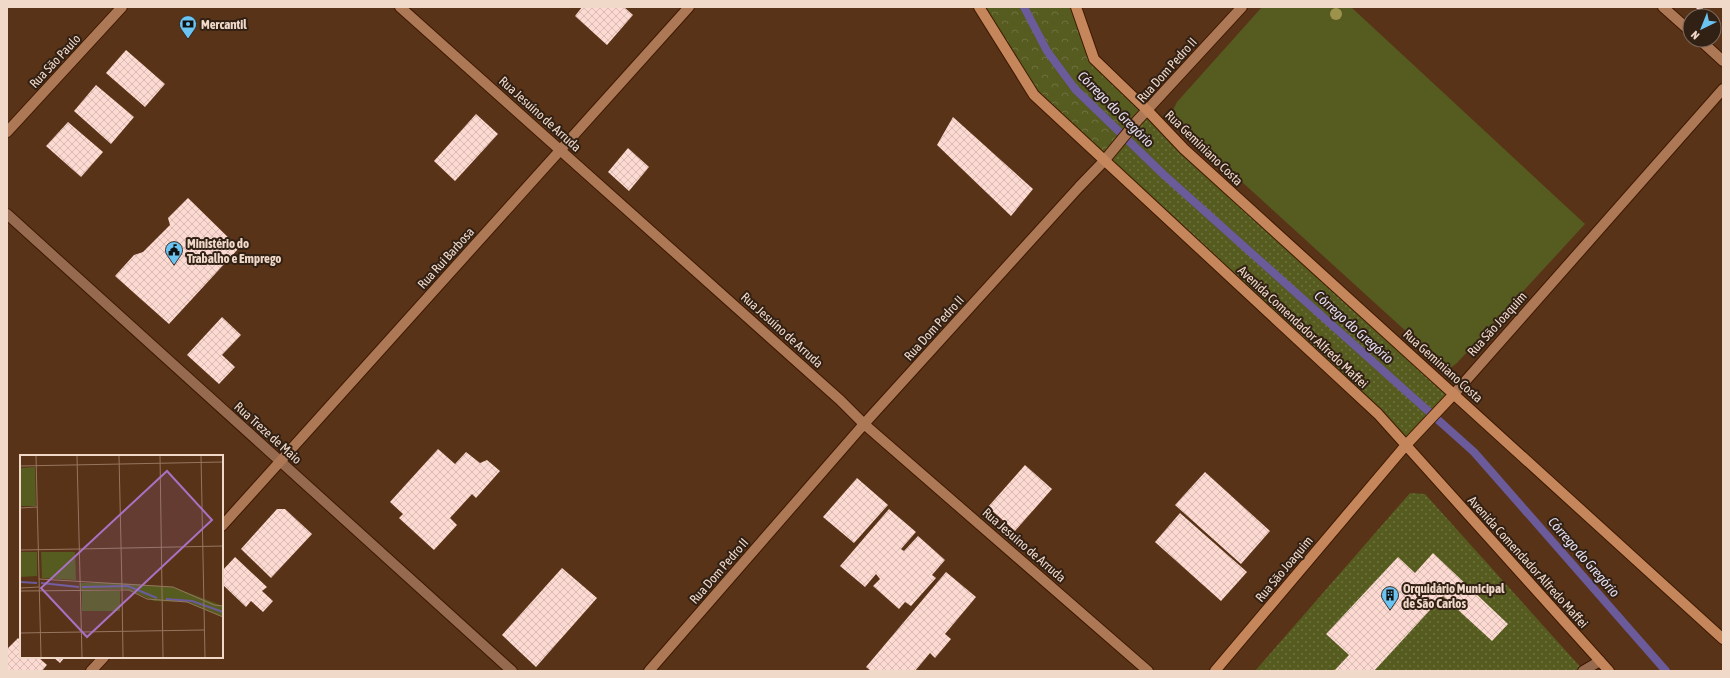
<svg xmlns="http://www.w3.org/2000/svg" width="1730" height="678" font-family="'Asap Condensed',sans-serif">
<defs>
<pattern id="grass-dots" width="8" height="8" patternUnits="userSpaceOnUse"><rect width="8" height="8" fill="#565b20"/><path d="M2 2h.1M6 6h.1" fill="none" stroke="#6f723f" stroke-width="1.8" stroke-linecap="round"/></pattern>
<pattern id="forest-crowns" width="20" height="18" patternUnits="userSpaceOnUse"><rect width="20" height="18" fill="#565b20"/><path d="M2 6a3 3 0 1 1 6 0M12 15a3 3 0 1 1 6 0" fill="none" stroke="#6f723f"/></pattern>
<pattern id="building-cross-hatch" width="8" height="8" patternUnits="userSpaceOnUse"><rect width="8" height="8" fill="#fcdad2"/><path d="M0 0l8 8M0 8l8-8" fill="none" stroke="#d8bbb4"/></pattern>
</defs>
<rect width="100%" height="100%" fill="#593318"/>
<!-- grass -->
<path fill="url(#grass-dots)" d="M1148 111 1454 394 1406 445 1104 161Z
M1410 493 1425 494 1584 671H1255Z"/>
<!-- forest -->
<path fill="url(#forest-crowns)" d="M979 7H1076L1094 59 1148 111 1104 161 1034 95Z"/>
<!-- garden -->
<path fill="#565b20" d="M1262 7H1351L1585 224 1457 363 1449 369 1442 364 1176 122 1172 112 1177 102Z"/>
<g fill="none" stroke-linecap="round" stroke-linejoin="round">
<!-- stream -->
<path stroke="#6b5b9b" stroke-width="8" d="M1024 7 1047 51 1075 89 1163 174 1474 452 1666 671"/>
</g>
<!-- building -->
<path fill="url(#building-cross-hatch)" d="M582 7H624L633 15 607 45 575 16Z
M1695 7H1704L1700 12Z
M126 50 165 84 145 107 106 73Z
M96 85 134 117 111 144 74 111Z
M476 114 498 134 455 181 434 161Z
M953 117 1033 189 1011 216 937 145Z
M68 122 103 152 81 177 46 146Z
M628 148 649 167 629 191 608 172Z
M188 198 239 248 169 324 115 276 134 255 143 252 170 225 168 218Z
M222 317 241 335 222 355 235 367 219 384 187 355Z
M438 449 455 464 466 452 480 463 487 460 500 471 476 498 472 494 450 518 457 525 434 550 399 518 403 514 390 502Z
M1025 465 1052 489 1015 531 988 507Z
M1205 472 1270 531 1241 564 1175 505Z
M857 478 888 505 854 543 823 517Z
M277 509H285L312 534 271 578 241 549Z
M889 509 916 532 901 549 904 551 918 536 945 560 932 575 936 578 911 606 905 602 899 609 873 586 880 579 876 574 865 587 840 566Z
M1180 513 1247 572 1221 601 1155 542Z
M1433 553 1508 624 1492 641 1443 596 1374 671H1334L1349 655 1326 634 1398 557 1415 573Z
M235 557 267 587 262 591 273 601 263 612 251 601 246 607 222 584V571Z
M562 568 597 598 536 667 502 635Z
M946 572 976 597 945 634 951 639 935 658 930 653 915 671H871L866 667Z
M18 638 21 641V657H38L47 665 42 671H7V649Z
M53 657H65L60 663Z"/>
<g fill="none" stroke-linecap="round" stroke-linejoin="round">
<!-- lane casing -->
<g stroke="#3d1900" stroke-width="12">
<path id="lane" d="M1583 671 1600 661"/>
</g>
<!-- street casing -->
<g stroke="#3d1900" stroke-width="12">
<path id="street" d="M7 214 512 671"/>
</g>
<!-- secondary casing -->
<g stroke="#3d1900" stroke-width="12">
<path id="secondary" d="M400 7 840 400 864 424 1148 671
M1663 7 1690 31
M1700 40 1723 61
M7 132 122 7
M1454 394 1723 89
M222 526 689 7
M91 671 104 657
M649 671 864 424 1079 187 1104 161 1136 122 1242 7"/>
</g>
<!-- primary casing -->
<g stroke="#3d1900" stroke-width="12">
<path id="primary" d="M979 7 1034 95 1378 414 1609 671
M1076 7 1094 59 1148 111 1184 149 1723 639
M1215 671 1406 445 1454 394"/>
</g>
<!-- lane -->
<use href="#lane" stroke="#956a4f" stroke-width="10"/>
<!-- street -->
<use href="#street" stroke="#956a4f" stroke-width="10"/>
<!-- secondary -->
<use href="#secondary" stroke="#ad7855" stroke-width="10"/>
<!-- primary -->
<use href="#primary" stroke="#c6865b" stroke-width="10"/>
</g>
<!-- trees -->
<circle fill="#9d924c" cx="1336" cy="14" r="6"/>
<!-- icons -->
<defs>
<g id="bank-pin" transform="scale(0.9)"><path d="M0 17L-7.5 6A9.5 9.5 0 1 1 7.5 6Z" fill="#6bc3f2" stroke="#312014"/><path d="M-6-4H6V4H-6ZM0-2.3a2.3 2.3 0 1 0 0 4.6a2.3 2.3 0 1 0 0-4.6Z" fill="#111"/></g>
<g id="civic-pin" transform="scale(0.9)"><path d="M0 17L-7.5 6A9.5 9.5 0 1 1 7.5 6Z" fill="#6bc3f2" stroke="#312014"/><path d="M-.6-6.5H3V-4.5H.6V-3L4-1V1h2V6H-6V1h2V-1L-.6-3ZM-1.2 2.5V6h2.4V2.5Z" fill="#111"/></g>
<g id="building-pin" transform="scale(0.9)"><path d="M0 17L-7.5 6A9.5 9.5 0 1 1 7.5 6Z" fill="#6bc3f2" stroke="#312014"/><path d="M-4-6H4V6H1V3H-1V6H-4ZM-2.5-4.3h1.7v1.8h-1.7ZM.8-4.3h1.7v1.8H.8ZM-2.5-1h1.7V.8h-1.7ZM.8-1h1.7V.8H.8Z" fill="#111"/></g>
</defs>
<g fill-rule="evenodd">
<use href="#bank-pin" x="188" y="24"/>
<use href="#civic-pin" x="174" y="250"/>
<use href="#building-pin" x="1390" y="595"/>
</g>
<g text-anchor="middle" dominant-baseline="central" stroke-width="4" stroke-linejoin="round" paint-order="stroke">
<!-- poi labels -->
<g font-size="13" font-weight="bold" fill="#f1d9ca" stroke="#312014" text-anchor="start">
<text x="201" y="24">Mercantil</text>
<text x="187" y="243">Ministério do<tspan x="187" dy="15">Trabalho e Emprego</tspan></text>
<text x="1403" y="588">Orquidário Municipal<tspan x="1403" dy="15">de São Carlos</tspan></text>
</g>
<!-- street labels -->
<g font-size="13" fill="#f1d9ca" stroke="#312014">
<text transform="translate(55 61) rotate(-47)">Rua São Paulo</text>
<text transform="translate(1167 70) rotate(-48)">Rua Dom Pedro II</text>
<text transform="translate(540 114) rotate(42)">Rua Jesuíno de Arruda</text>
<text transform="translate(1204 148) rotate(44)">Rua Geminiano Costa</text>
<text transform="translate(446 258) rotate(-48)">Rua Rui Barbosa</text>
<text transform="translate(1497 324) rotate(-48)">Rua São Joaquim</text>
<text transform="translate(1303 327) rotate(43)">Avenida Comendador Alfredo Maffei</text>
<text transform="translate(934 328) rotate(-48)">Rua Dom Pedro II</text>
<text transform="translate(782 330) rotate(42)">Rua Jesuíno de Arruda</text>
<text transform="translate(1443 366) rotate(42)">Rua Geminiano Costa</text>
<text transform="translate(268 433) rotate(42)">Rua Treze de Maio</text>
<text transform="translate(1024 545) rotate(41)">Rua Jesuíno de Arruda</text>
<text transform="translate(1528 562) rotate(48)">Avenida Comendador Alfredo Maffei</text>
<text transform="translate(1284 569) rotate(-50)">Rua São Joaquim</text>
<text transform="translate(719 571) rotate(-49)">Rua Dom Pedro II</text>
</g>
<!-- water labels -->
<g font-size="14" font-style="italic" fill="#e1ddf0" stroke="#312014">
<text transform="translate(1116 109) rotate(45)">Córrego do Gregório</text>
<text transform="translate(1354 327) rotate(42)">Córrego do Gregório</text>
<text transform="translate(1584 557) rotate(49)">Córrego do Gregório</text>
</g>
</g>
<!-- overview -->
<g transform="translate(20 455)">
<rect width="203" height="203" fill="#593318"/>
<path d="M15 12 16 51H0V13ZM0 97H17V121L0 122ZM55 97 56 125 22 123 21 97ZM60 128H101L102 134 60 135Z" fill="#565b20"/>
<path d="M101 128 153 132 203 151V162L167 147 134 146 109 135 102 134Z" fill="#565b20"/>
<path d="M62 136H100V156H62Z" fill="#565b20"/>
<path fill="none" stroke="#6b5b9b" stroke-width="2" d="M0 127 17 128M21 128 59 132M62 132 108 131 137 143M146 144 172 146 203 157"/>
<path fill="none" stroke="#96755f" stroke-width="1" d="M16 1 21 202M57 1 62 202M99 1 102 134M140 1 143 202M181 1 185 202M0 11 203 7M0 53 17 52M59 94 203 91M0 95 59 94M19 124 153 132 194 150 203 151M0 133 19 132M102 134 103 202M0 136 109 135 127 144 167 147 203 162M0 178 184 175"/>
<path fill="#aa71c3" fill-opacity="0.15" stroke="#aa71c3" stroke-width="2" d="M147 16 192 65 67 182 21 133Z"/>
<rect width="203" height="203" fill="none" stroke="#f1d9ca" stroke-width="2"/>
</g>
<!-- border -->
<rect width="1730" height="678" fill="none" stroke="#f1d9ca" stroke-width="16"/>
<!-- north arrow -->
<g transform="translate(1702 28) rotate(223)"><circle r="19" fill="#312014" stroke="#7e6a5d"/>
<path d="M0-3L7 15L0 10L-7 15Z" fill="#6bc3f2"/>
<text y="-6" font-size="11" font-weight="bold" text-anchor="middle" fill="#f1d9ca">N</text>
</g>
</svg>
